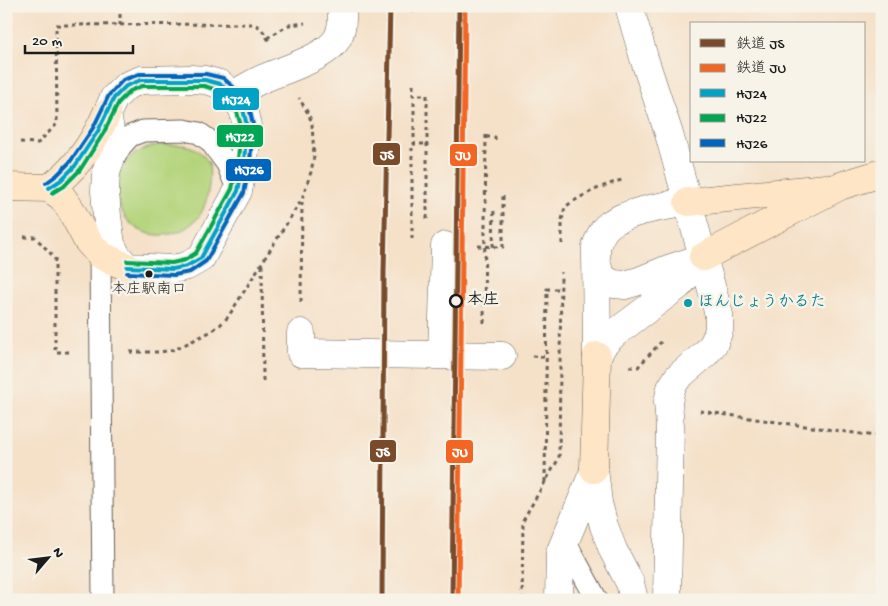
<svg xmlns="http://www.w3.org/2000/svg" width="888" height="606" font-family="'Gochi Hand','Klee One',sans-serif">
<rect width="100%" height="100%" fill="#f7f3e8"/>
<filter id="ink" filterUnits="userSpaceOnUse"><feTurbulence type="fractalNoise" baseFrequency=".02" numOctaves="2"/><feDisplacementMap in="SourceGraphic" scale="10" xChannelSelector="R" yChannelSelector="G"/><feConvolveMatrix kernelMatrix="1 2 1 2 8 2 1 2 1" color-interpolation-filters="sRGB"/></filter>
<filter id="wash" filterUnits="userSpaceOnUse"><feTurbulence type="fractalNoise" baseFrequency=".0096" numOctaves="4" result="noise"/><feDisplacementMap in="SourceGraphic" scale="20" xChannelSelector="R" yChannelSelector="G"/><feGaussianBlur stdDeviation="1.12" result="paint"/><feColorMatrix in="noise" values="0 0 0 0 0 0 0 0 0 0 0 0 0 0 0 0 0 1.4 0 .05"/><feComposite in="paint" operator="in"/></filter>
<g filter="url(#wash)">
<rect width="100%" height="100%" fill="#f5e0c8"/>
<!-- green -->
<path fill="#b4d47b" stroke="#68784c" d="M158 145C182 145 194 141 209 163 211 180 208 209 195 221 168 246 125 237 118 199 116 191 116 185 118 177 123 158 140 149 158 145Z"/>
</g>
<g filter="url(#ink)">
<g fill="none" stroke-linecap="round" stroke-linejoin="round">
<!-- lane casing -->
<g stroke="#686158" stroke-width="23">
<path id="lane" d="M111 164 121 146 130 136 143 131 184 130 199 133 210 141 227 164 238 191
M100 255 103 600
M565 541 597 600"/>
</g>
<!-- street casing -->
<g stroke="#686158" stroke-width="29">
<path id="street" d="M629 6 644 58 669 134 719 315V330L714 343 706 353 678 377 671 388 668 402 670 426 667 600
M191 79 205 80 220 84 233 95 243 109 247 126 244 161 238 191 201 258 187 266 173 269 127 267 117 256 111 244 107 216 105 191 106 173 111 157 112 142 107 113 114 98 126 86 141 80Z
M233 95C242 90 251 84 260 80 281 70 328 58 338 37 343 28 342 16 342 6
M596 260 599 272 605 280 614 284 625 285 639 281 671 268 702 258
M301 333V353L502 356
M442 355 445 246
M597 356 596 247C599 238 602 230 610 224 628 211 666 206 688 202
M597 356 603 345 614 334 679 285 703 257
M594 469 598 503 604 526 613 550 630 583 634 600
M559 600 560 553 594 471"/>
</g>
<!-- secondary casing -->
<g stroke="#686158" stroke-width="29">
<path id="secondary" d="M6 187 49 188
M49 188 62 197 71 210 87 240 100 255 127 267
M49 188C76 170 94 142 107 113
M688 202 826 188
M703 257 840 186 882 173
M594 469 597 356"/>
</g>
<!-- path -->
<path stroke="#686158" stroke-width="3" stroke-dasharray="4 4" stroke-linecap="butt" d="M120 6V25
M413 13V6
M267 38 289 25 305 23
M413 85V95H427V220
M414 102V144H427
M486 137H495V144
M20 142 38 143 57 124 56 25 253 24C261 26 265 34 269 41
M24 237H35L55 258V352H72
M412 239V148
M562 244V220L565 207C583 194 604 185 625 179
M478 246 503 247V195
M493 247 494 207
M262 265 263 382
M301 302 302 201
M484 323 486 131
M130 352H161L176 349 210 332 220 325 228 317 302 199 311 172 314 156 312 124 309 115 299 98
M532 356 546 357
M629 367H638L661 342
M700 411 882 437
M545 482 547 289H561
M522 600 523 520 559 458 561 272"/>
<!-- lane -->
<use href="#lane" stroke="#fff" stroke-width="21"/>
<!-- street -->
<use href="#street" stroke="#fff" stroke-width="28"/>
<!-- secondary -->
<use href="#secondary" stroke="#fee5c5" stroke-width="28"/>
<!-- bus-1 casing -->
<g stroke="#f7f3e8" stroke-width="8">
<path id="bus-1" d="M49 188 61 180 75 166 98 131 114 98 126 86 141 80H205L220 84 233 95 243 109 247 126 244 161 238 191 201 258 187 266 173 269 127 267"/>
</g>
<!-- bus-2 casing -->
<g stroke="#f7f3e8" stroke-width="8">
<path id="bus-2" d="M52 193 65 185 80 170 103 134 119 102 130 91 142 86H204L217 90 228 99 237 112 241 126 238 160 232 189 196 253 185 260 172 263 127 261"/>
</g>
<!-- bus-3 casing -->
<g stroke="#f7f3e8" stroke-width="8">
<path id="bus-3" d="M46 183 57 175 70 162 93 128 109 95 123 80 140 74H206L223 78 238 91 249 106 253 125 250 162 244 193 206 261 190 272 174 275 127 273"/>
</g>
<!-- bus-1 -->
<use href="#bus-1" stroke="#01a2c5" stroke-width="4"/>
<!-- bus-2 -->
<use href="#bus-2" stroke="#00a651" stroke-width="4"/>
<!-- bus-3 -->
<use href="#bus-3" stroke="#0065bd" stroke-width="4"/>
<!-- rail-1 casing -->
<g stroke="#f7f3e8" stroke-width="9">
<path id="rail-1" d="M382 600 384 272 390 6
M452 600 459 6"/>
</g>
<!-- rail-2 casing -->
<g stroke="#f7f3e8" stroke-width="9">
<path id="rail-2" d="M458 600 465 6"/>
</g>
<!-- rail-1 -->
<use href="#rail-1" stroke="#7a4b2a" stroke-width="5"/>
<!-- rail-2 -->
<use href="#rail-2" stroke="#f26522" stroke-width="5"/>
</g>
</g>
<!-- markers -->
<circle fill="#1c1c1c" stroke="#f7f3e8" stroke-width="2" cx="149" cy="274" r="4.5"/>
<circle fill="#f7f3e8" stroke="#1c1c1c" stroke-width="2.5" cx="456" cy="301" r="6"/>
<circle fill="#0f9aa8" stroke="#f7f3e8" stroke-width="2" cx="688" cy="303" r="5"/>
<g text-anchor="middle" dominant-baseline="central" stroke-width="5" stroke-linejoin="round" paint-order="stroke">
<!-- bus labels -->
<g font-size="15" fill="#1c1c1c" stroke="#f7f3e8">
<text x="149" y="290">本庄駅南口</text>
</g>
<!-- stop labels -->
<g font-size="16" font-weight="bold" fill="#1c1c1c" stroke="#f7f3e8" text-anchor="start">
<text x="467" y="301">本庄</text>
</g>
<!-- culture labels -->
<g font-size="16" font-weight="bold" fill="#0d838f" stroke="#f7f3e8" text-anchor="start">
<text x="698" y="303">ほんじょうかるた</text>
</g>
</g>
<g stroke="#f7f3e8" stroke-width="2">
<rect x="212" y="87" width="48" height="24" rx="5" fill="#01a2c5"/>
<rect x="216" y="124" width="48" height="24" rx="5" fill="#00a651"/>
<rect x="372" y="142" width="29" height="24" rx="5" fill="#7a4b2a"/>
<rect x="449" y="143" width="29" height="24" rx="5" fill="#f26522"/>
<rect x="225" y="158" width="47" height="24" rx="5" fill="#0065bd"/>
<rect x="369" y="439" width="28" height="24" rx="5" fill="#7a4b2a"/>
<rect x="445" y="439" width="29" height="25" rx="5" fill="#f26522"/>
</g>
<g font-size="14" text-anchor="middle" font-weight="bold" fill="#fff">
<text x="236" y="104">HJ24</text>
<text x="240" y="141">HJ22</text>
<text x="387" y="159">JS</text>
<text x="463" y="159">JU</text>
<text x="249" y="174">HJ26</text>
<text x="383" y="456">JS</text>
<text x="460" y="456">JU</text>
</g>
<!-- margin -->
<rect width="888" height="606" fill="none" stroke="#f7f3e8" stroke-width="25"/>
<!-- legend -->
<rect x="690" y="22" width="175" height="140" fill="#f7f3e8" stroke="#9f9d96"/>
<rect x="700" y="39" width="25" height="8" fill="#7a4b2a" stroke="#9f9d96"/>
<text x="736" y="48" font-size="15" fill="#1c1c1c">鉄道 JS</text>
<rect x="700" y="64" width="25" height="8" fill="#f26522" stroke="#9f9d96"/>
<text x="736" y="72" font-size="15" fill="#1c1c1c">鉄道 JU</text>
<rect x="700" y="89" width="25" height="8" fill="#01a2c5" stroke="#9f9d96"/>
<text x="736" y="98" font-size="15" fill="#1c1c1c">HJ24</text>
<rect x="700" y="114" width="25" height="8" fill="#00a651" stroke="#9f9d96"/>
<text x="736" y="122" font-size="15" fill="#1c1c1c">HJ22</text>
<rect x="700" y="139" width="25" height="8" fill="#0065bd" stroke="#9f9d96"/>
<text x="736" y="148" font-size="15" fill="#1c1c1c">HJ26</text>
<!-- north arrow -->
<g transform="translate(48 558) rotate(62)" stroke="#f7f3e8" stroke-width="4" paint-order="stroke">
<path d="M0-4L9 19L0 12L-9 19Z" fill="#1c1c1c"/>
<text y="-8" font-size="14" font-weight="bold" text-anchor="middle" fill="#1c1c1c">N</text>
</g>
<!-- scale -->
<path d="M25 45v8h108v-8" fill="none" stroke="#1c1c1c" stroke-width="2.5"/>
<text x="32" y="45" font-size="15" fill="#1c1c1c" stroke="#f7f3e8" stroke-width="4" paint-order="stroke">20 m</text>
</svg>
